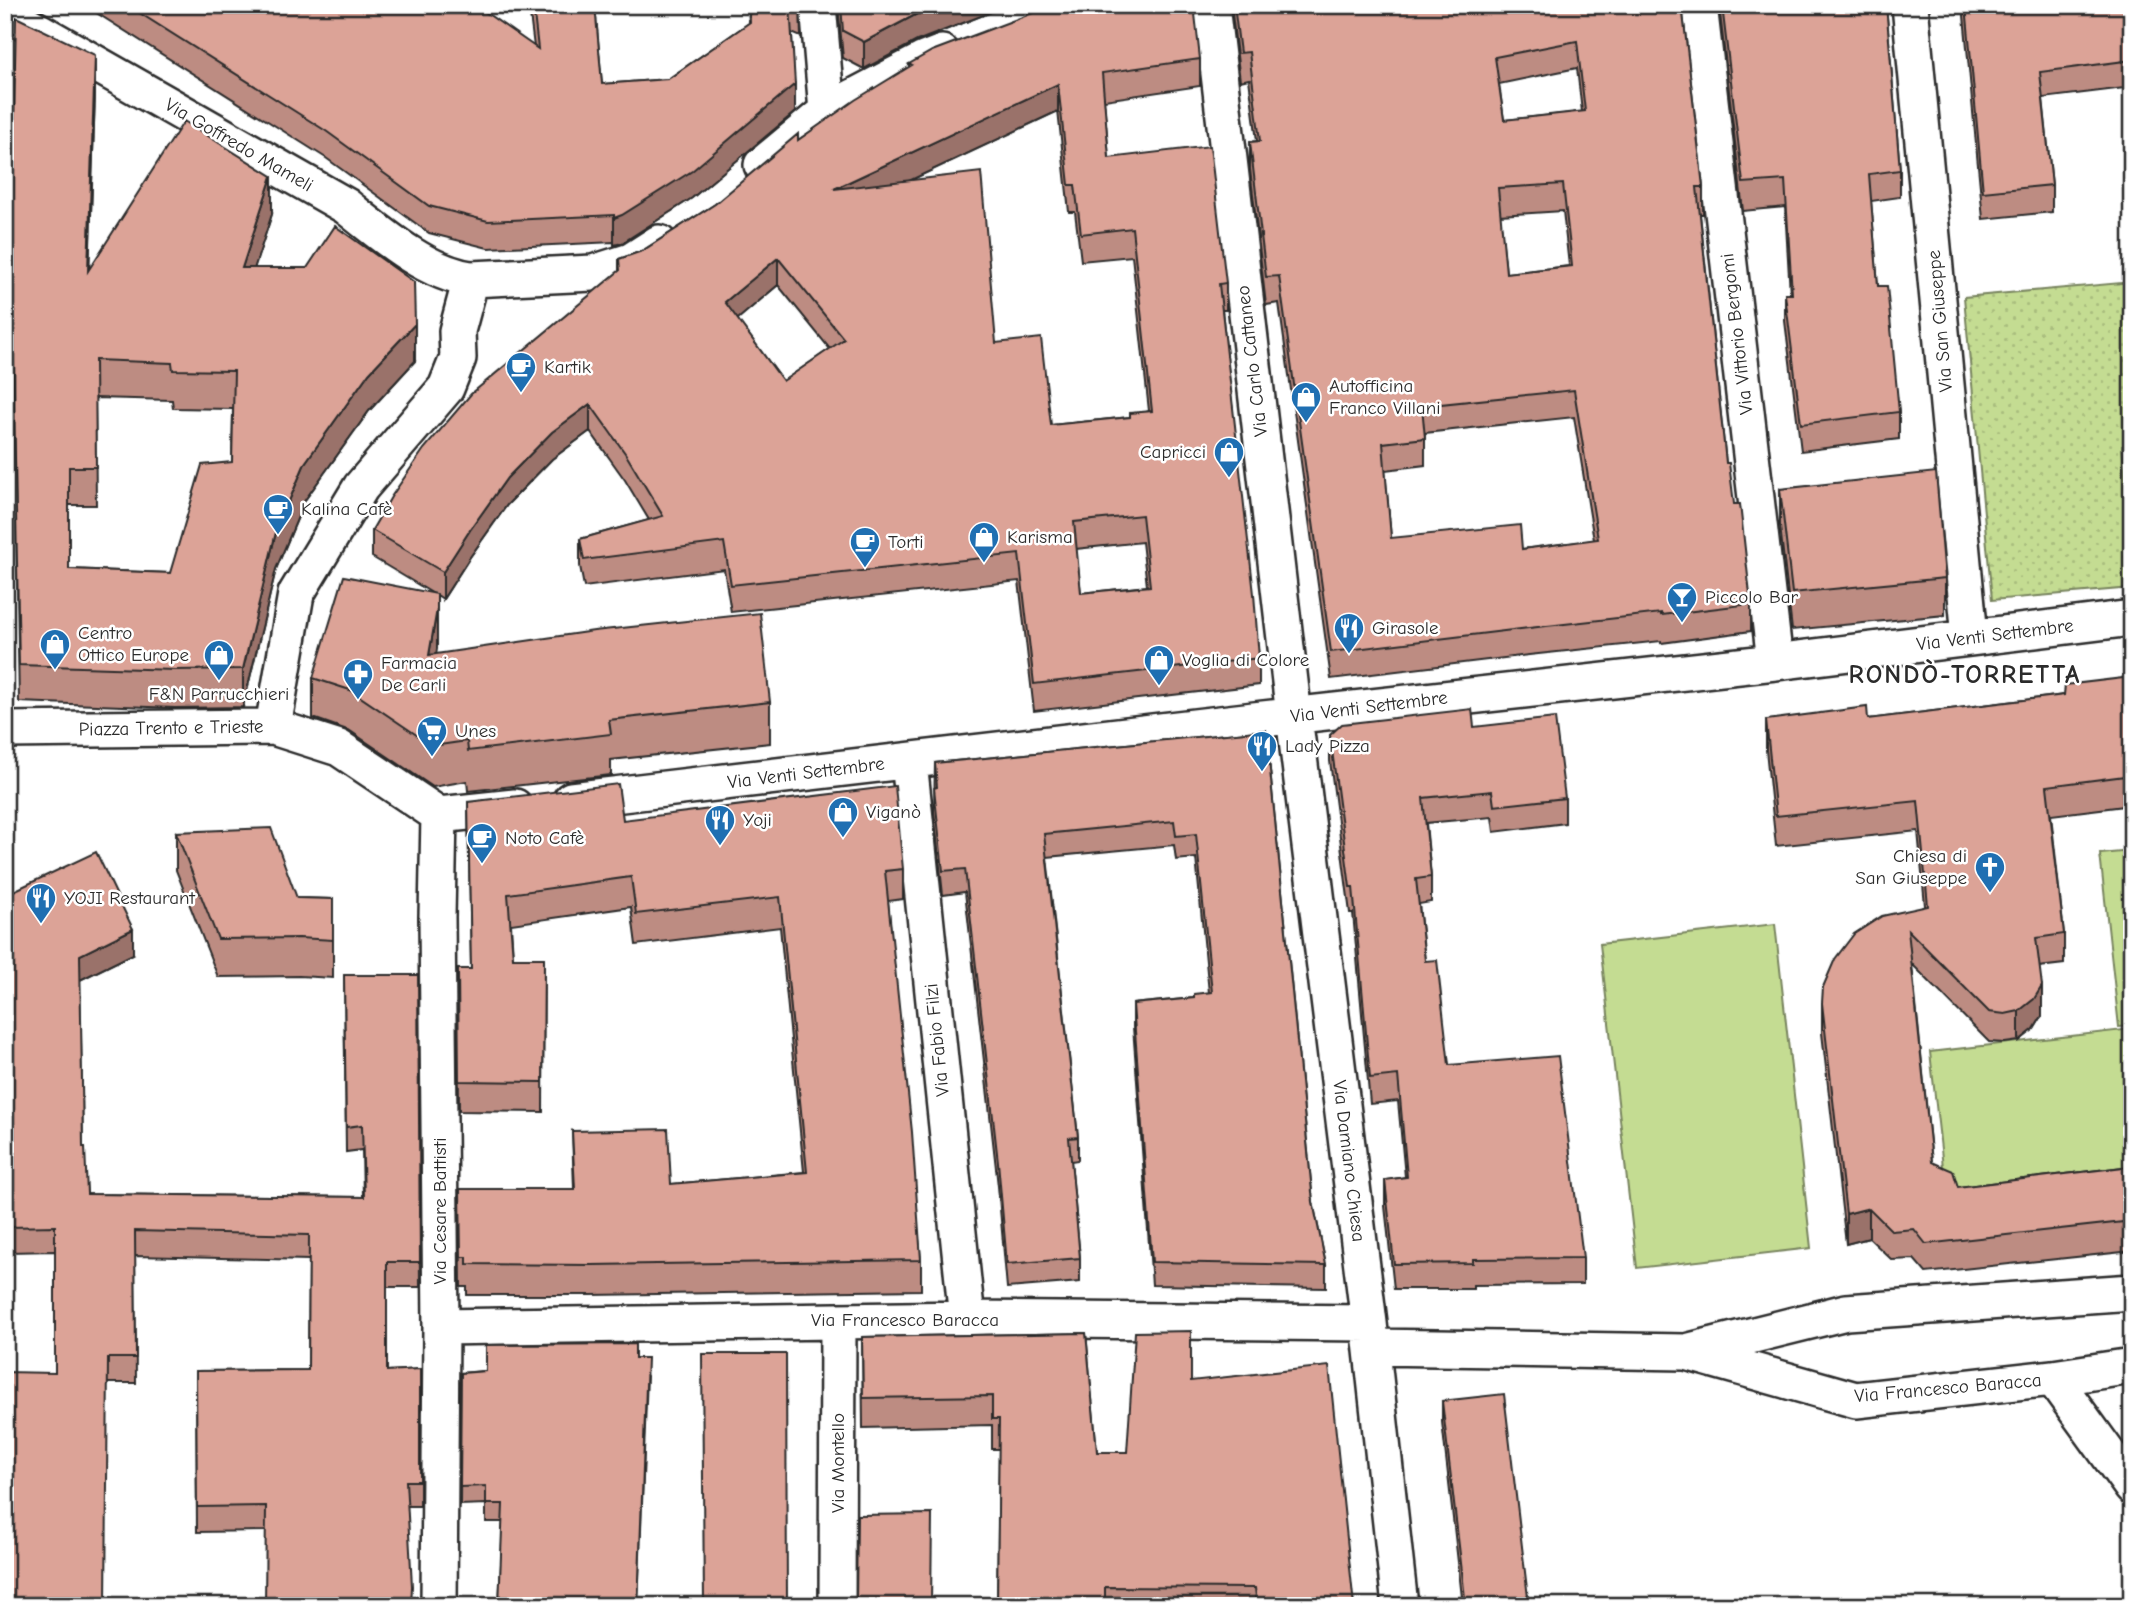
<svg xmlns="http://www.w3.org/2000/svg" width="2137" height="1611" font-family="'Comic Neue',sans-serif">
<defs>
<pattern id="park-dots" width="8" height="8" patternUnits="userSpaceOnUse" patternTransform="scale(1.75)"><rect width="8" height="8" fill="#c4dc92"/><path d="M2 2h.1M6 6h.1" fill="none" stroke="#a9bd7e" stroke-width="1.8" stroke-linecap="round"/></pattern>
</defs>
<rect width="100%" height="100%" fill="#fff"/>
<filter id="ink" filterUnits="userSpaceOnUse"><feTurbulence type="fractalNoise" baseFrequency=".0143" numOctaves="2"/><feDisplacementMap in="SourceGraphic" scale="14" xChannelSelector="R" yChannelSelector="G"/><feConvolveMatrix kernelMatrix="1 2 1 2 8 2 1 2 1" color-interpolation-filters="sRGB"/></filter>
<g filter="url(#ink)">
<!-- park -->
<path fill="url(#park-dots)" stroke="#78845e" stroke-width="2" d="M2132 282V444L2122 446 2132 552V588L1992 600 1964 297Z"/>
<!-- garden -->
<path fill="#c4dc92" stroke="#78845e" stroke-width="2" d="M2132 851V1026L2119 1027 2100 854Z
M1775 924 1811 1248 1637 1268 1600 944Z
M2132 1029V1190L1948 1211 1930 1052Z"/>
<g fill="none" stroke-linecap="round" stroke-linejoin="round">
<!-- minor casing -->
<g stroke="#2b2b2b" stroke-width="40">
<path id="minor" d="M818 5 827 111
M1211 5 1294 716 1369 1323 1400 1606
M1699 5 1775 662
M1910 5 1970 637
M5 12 346 206C381 234 426 273 471 279
M762 165 827 111 924 60 942 53
M273 727 296 594 361 487 446 388 458 358 457 331 471 279 593 273 631 261 659 243
M5 730 273 727 339 748 439 815
M909 761 967 1319
M571 800 1254 720 1775 662 2132 618
M439 815 515 807
M439 815 437 917 441 1327 439 1606
M441 1327 967 1319 1369 1323
M1372 1347 1686 1352 1856 1400 2053 1378 2132 1366
M1690 1351 1846 1312 2132 1292
M2053 1378 2132 1487
M837 1606 838 1321"/>
</g>
<!-- minor -->
<use href="#minor" stroke="#fff" stroke-width="35"/>
</g>
<!-- wall -->
<path fill="#bd8c82" stroke="#2b2b2b" stroke-width="2" fill-rule="evenodd" d="M84 5H264V10L534 47 530 15V5H595L602 84 668 79 749 23 748 5H800L801 37 792 33 795 112 692 198 622 243 614 245V242L488 248 429 233 326 158Z
M838 5H1009L917 41 864 69 843 58Z
M1231 5H1682L1703 187V214H1700L1726 463 1751 604V631L1661 643V641L1529 655 1331 679 1279 303 1266 305 1250 169V142L1257 141 1249 79 1240 81ZM1577 68 1582 112 1504 120 1499 84ZM1563 211 1569 266 1506 273 1500 215ZM1574 417 1594 540 1522 549 1391 538 1385 470 1425 465V433Z
M1719 5H1886L1900 170V197L1871 201 1878 286 1899 412V439L1801 451 1785 321V294H1790L1785 207 1743 211Z
M1963 5H2132V87L2043 98 2052 185V212L1983 219Z
M1200 59V86L1104 100 1109 158 1226 283V310H1222L1259 658V685L1034 711 1019 581 731 612 724 569 584 587 580 566V539L649 520 625 480 590 431 552 459 507 505 470 557 443 599 437 595 436 654 770 702V743L611 760V775L468 791 467 781 433 787 350 731 313 718V678L432 593 372 557V530L619 271V259L642 251 715 204 798 140 909 67V64ZM1058 111 1069 212H1075L1081 261 1132 256 1149 411 1130 417 1051 425 996 343 911 180ZM778 285 830 349 783 381 737 319ZM1142 542 1147 586 1081 593 1076 549Z
M95 93 89 269 272 214 254 268 415 361 369 411 305 500 276 569 243 707 175 708 19 702 11 250ZM95 398 172 400 173 408 233 409 232 462 170 573 69 569V505H96Z
M1780 489 1945 578V615L1792 630 1780 526Z
M2132 677V805L2051 815 2064 934V964L2039 967 2042 1016 2034 1029 2019 1041 2005 1043 1989 1042 1912 964 1932 1162 1958 1187 2132 1166V1251L1926 1273 1914 1259 1892 1260 1869 1238 1846 1244 1822 1033V1003L1925 906 1918 831 1776 846 1766 750V720L1868 719 2064 695Z
M1474 727 1565 798V823L1494 832 1492 817 1426 823 1431 877V902L1419 904 1425 961 1449 1065 1583 1258V1284L1473 1285V1289H1394L1385 1206V1180L1405 1177 1398 1101 1370 1104 1353 913H1350L1330 761V735Z
M1266 730 1313 1202 1326 1265V1288L1152 1285 1133 1027V1004L1194 998 1209 993 1196 858 1176 860 1174 845 1047 857 1078 1137V1160L1071 1161 1080 1258V1282L1007 1288 998 1186 965 892 943 895 934 811 935 763Z
M468 802 623 820 903 869V899L888 901 921 1260V1290L591 1295H467V1287H461L460 1189H574L572 1131 671 1184 804 1172 780 927 636 945 631 907 511 924 513 958H544L543 1112 459 1111 458 969H471Z
M176 832 297 898 333 899V978L299 976 218 977 176 870Z
M5 895 133 954 80 980 83 1147 87 1194 363 1197 362 1150 346 1152 344 975H418L420 1287H387V1371L420 1369V1506H408L266 1531 197 1532 196 1371 308 1370 309 1260 135 1256 136 1383H108L55 1373V1251L8 1252 7 1209 5 1208Z
M1086 1333 1097 1452H1127L1191 1381 1354 1606H997L999 1449H992V1425L863 1428 862 1337Z
M635 1358 647 1376 638 1606H499L503 1522H486V1504L460 1505 461 1373Z
M1442 1401 1529 1606H1463L1442 1422Z"/>
<!-- shaded-wall -->
<path fill="#9a726a" stroke="#2b2b2b" stroke-width="2" d="M940 5H1009L917 41 864 69V42L917 14Z
M95 55V93L88 309V271Z
M795 84V112L692 198 622 243 614 245V218Z
M1058 84V111L834 216V189Z
M272 176V214L242 306V268Z
M778 258V285L725 330V302Z
M415 324V361L369 411 305 500 276 569 243 707V669L276 532 305 463 369 373Z
M590 404V431L552 459 507 505 470 557 443 599V572L470 530 507 478 552 432Z
M437 609V649L429 696V655Z
M133 929V954L80 980V955Z
M2042 986V1016L2034 1029 2019 1041V1011Z
M1869 1208V1238L1846 1244V1214Z"/>
<!-- building -->
<path fill="#dca397" stroke="#2b2b2b" stroke-width="2" fill-rule="evenodd" d="M127 5H264V10L267 5H475L538 49 533 5H595L602 84 668 79 750 22 749 5H790L795 84 692 171 622 215 614 218V215L488 221 429 206 326 131Z
M791 5H800L801 10Z
M841 5H940L917 14 864 42 843 31Z
M1054 5H1194L1200 59 1102 73 1109 158 1210 146 1226 283 1219 284 1254 594 1259 658 1034 684 1019 554 731 585 724 542 584 560 580 539 663 516 625 453 590 404 552 432 507 478 470 530 443 572 372 530 391 497 424 449 471 394 620 270 619 259 642 251 715 204 798 134V140L855 100 912 65 909 64 932 51ZM1058 84 1069 185H1075L1081 234 1132 228 1152 411 1130 413V417L1051 425 1041 338 996 343 981 172 834 189ZM778 258 844 339 783 381 725 302ZM1142 515 1150 586 1081 593 1074 522Z
M1234 5H1682L1703 187H1697L1726 463H1729L1734 504H1740L1751 604 1661 615V613L1529 628 1331 652 1279 276 1266 277 1250 142 1260 141 1249 52 1240 53ZM1577 41 1585 111 1504 120 1495 57ZM1563 184 1572 266 1506 273 1498 188ZM1574 390 1598 539 1522 549 1520 525 1391 538 1383 443 1425 438 1422 406Z
M1722 5H1886L1900 170 1869 174 1878 286H1887L1899 412 1801 424 1785 294H1792L1785 180 1743 183Z
M1966 5H2132V60L2040 72 2052 185 1983 192Z
M16 17 95 55 88 271 184 121 272 176 242 268H307L335 226 414 282 415 324 369 373 305 463 276 532 243 669 175 670 19 665 11 250ZM95 360 172 363 173 370 234 371 232 462 202 465 170 573 69 569V467H96Z
M1936 472 1945 578 1792 593 1780 489Z
M344 576 437 594V609L429 655 594 631 760 613 770 702 609 720 611 734 468 751 467 741 433 746 350 690 313 678Z
M2132 677V775L2047 786 2064 934 2036 938 2042 986 2034 999 2019 1011 2005 1014 1989 1012 1908 930 1932 1162 1953 1171 1958 1187 2132 1166V1221L1926 1244 1914 1229 1892 1231 1869 1208 1846 1214 1822 1003 1823 987 1835 959 1854 934 1882 916 1928 906 1918 801 1776 816 1766 720 1867 707 1868 719 2064 695 2065 685Z
M1472 709 1474 727 1555 718 1565 798 1494 806 1492 791 1423 798 1431 877 1416 879 1425 961 1437 960 1449 1065 1558 1056 1583 1258 1473 1259V1263L1394 1264 1385 1180 1407 1177 1398 1075 1370 1078 1353 887H1350L1330 735 1342 724Z
M1266 730 1313 1202 1326 1265 1152 1262 1133 1004 1194 998V994L1212 992 1196 834 1176 836 1174 821 1044 834 1078 1137 1069 1138 1080 1258 1007 1264 998 1162 965 869 943 871 934 788 937 787 935 763Z
M618 784 623 820 895 786 903 869 885 871 912 1132 921 1260 591 1265 467 1264V1257H461L460 1189H575L572 1131 668 1129 671 1184 807 1172 780 897 636 914 631 877 508 894 513 958H544L543 1082 459 1081 458 969H471L468 802Z
M271 828 297 898 333 899V940L299 938 218 939 176 832Z
M96 852 133 929 80 955 83 1147H85L87 1194 364 1197 362 1125 346 1127 344 975H418L420 1262H387V1371L420 1369V1481H406L412 1586 411 1606H265L266 1506 197 1507 196 1371 308 1370 309 1235 135 1231 136 1358H108L106 1606H5V1372L55 1373V1226L8 1227 7 1184 5 1183V895Z
M1191 1331V1381L1329 1366 1354 1606H1257L1255 1588 1105 1587V1606H997L999 1419H992V1396L863 1398 862 1337 1086 1333 1097 1452H1127L1135 1332Z
M635 1344V1358H647L638 1606H499L503 1504H486V1486L460 1487 461 1373 486 1371V1345Z
M702 1354H786L787 1606H704Z
M1504 1394 1529 1606H1466L1442 1401Z
M932 1514 931 1606H856L857 1515Z"/>
</g>
<!-- icons -->
<defs>
<g id="cafe-pin" transform="scale(1.575)"><path d="M0 17L-7.5 6A9.5 9.5 0 1 1 7.5 6Z" fill="#1f6fb2" stroke="#fff"/><path d="M-5.5-4.5H6V0H3Q3 3.5 0 3.5H-2.5Q-5.5 3.5-5.5 0ZM3-3.2v2h1.7v-2ZM-6 4.5H4V6H-6Z" fill="#fff"/></g>
<g id="shop-pin" transform="scale(1.575)"><path d="M0 17L-7.5 6A9.5 9.5 0 1 1 7.5 6Z" fill="#1f6fb2" stroke="#fff"/><path d="M-5-2.5h2.3a2.7 3.5 0 0 1 5.4 0H5L5.5 6h-11ZM-1.5-2.5h3a1.5 2.3 0 0 0-3 0Z" fill="#fff"/></g>
<g id="bar-pin" transform="scale(1.575)"><path d="M0 17L-7.5 6A9.5 9.5 0 1 1 7.5 6Z" fill="#1f6fb2" stroke="#fff"/><path d="M-6-5H6L.8 .8V4.5H3.5V6h-7V4.5H-.8V.8Z" fill="#fff"/></g>
<g id="restaurant-pin" transform="scale(1.575)"><path d="M0 17L-7.5 6A9.5 9.5 0 1 1 7.5 6Z" fill="#1f6fb2" stroke="#fff"/><path d="M-5-6h1v4h1v-4h1v4h1v-4h1v5L-1.5 .5V6h-2V.5L-5-1ZM5-6V6H3V1.5H1.5Q1.5-4 5-6Z" fill="#fff"/></g>
<g id="pharmacy-pin" transform="scale(1.575)"><path d="M0 17L-7.5 6A9.5 9.5 0 1 1 7.5 6Z" fill="#1f6fb2" stroke="#fff"/><path d="M-2-6h4v4h4v4h-4v4h-4v-4h-4v-4h4Z" fill="#fff"/></g>
<g id="supermarket-pin" transform="scale(1.575)"><path d="M0 17L-7.5 6A9.5 9.5 0 1 1 7.5 6Z" fill="#1f6fb2" stroke="#fff"/><path d="M-6-5.5h2.5l.6 2H6L4.5 2H-2.5L-4.4-4H-6ZM-1.5 3.2a1.3 1.3 0 1 0 .1 0ZM3 3.2a1.3 1.3 0 1 0 .1 0Z" fill="#fff"/></g>
<g id="church-pin" transform="scale(1.575)"><path d="M0 17L-7.5 6A9.5 9.5 0 1 1 7.5 6Z" fill="#1f6fb2" stroke="#fff"/><path d="M-1.2-6h2.4v3.5h3.3v2.4h-3.3V6h-2.4V-.1h-3.3v-2.4h3.3Z" fill="#fff"/></g>
</defs>
<g fill-rule="evenodd">
<use href="#cafe-pin" x="521" y="367"/>
<use href="#shop-pin" x="1306" y="397"/>
<use href="#shop-pin" x="1229" y="452"/>
<use href="#cafe-pin" x="278" y="509"/>
<use href="#shop-pin" x="984" y="537"/>
<use href="#cafe-pin" x="865" y="542"/>
<use href="#bar-pin" x="1682" y="597"/>
<use href="#restaurant-pin" x="1349" y="628"/>
<use href="#shop-pin" x="55" y="644"/>
<use href="#shop-pin" x="219" y="655"/>
<use href="#shop-pin" x="1159" y="660"/>
<use href="#pharmacy-pin" x="358" y="674"/>
<use href="#supermarket-pin" x="432" y="731"/>
<use href="#restaurant-pin" x="1262" y="746"/>
<use href="#shop-pin" x="843" y="812"/>
<use href="#restaurant-pin" x="720" y="820"/>
<use href="#cafe-pin" x="482" y="838"/>
<use href="#church-pin" x="1990" y="867"/>
<use href="#restaurant-pin" x="41" y="898"/>
</g>
<g text-anchor="middle" dominant-baseline="central" stroke-width="5" stroke-linejoin="round" paint-order="stroke">
<!-- street labels -->
<g font-size="19" fill="#2b2b2b" stroke="#fff">
<text transform="translate(239 145) rotate(30)">Via Goffredo Mameli</text>
<text transform="translate(1940 321) rotate(-95)">Via San Giuseppe</text>
<text transform="translate(1737 334) rotate(-97)">Via Vittorio Bergomi</text>
<text transform="translate(1252 361) rotate(-97)">Via Carlo Cattaneo</text>
<text transform="translate(1995 635) rotate(-7)">Via Venti Settembre</text>
<text transform="translate(1369 707) rotate(-7)">Via Venti Settembre</text>
<text transform="translate(171 728) rotate(-1)">Piazza Trento e Trieste</text>
<text transform="translate(806 773) rotate(-7)">Via Venti Settembre</text>
<text transform="translate(937 1040) rotate(-96)">Via Fabio Filzi</text>
<text transform="translate(1349 1161) rotate(83)">Via Damiano Chiesa</text>
<text transform="translate(440 1211) rotate(-90)">Via Cesare Battisti</text>
<text x="905" y="1320">Via Francesco Baracca</text>
<text transform="translate(1948 1388) rotate(-5)">Via Francesco Baracca</text>
<text transform="translate(838 1463) rotate(-90)">Via Montello</text>
</g>
<!-- poi labels -->
<g font-size="19" fill="#2b2b2b" stroke="#fff" text-anchor="start">
<text x="544" y="367">Kartik</text>
<text x="1329" y="386">Autofficina<tspan x="1329" dy="22">Franco Villani</tspan></text>
<text x="1206" y="452" text-anchor="end">Capricci</text>
<text x="301" y="509">Kalina Cafè</text>
<text x="1007" y="537">Karisma</text>
<text x="888" y="542">Torti</text>
<text x="1705" y="597">Piccolo Bar</text>
<text x="1372" y="628">Girasole</text>
<text x="78" y="633">Centro<tspan x="78" dy="22">Ottico Europe</tspan></text>
<text x="1182" y="660">Voglia di Colore</text>
<text x="381" y="663">Farmacia<tspan x="381" dy="22">De Carli</tspan></text>
<text x="219" y="694" text-anchor="middle">F&amp;N Parrucchieri</text>
<text x="455" y="731">Unes</text>
<text x="1285" y="746">Lady Pizza</text>
<text x="866" y="812">Viganò</text>
<text x="743" y="820">Yoji</text>
<text x="505" y="838">Noto Cafè</text>
<text x="1967" y="856" text-anchor="end">Chiesa di<tspan x="1967" dy="22">San Giuseppe</tspan></text>
<text x="64" y="898">YOJI Restaurant</text>
</g>
<!-- district labels -->
<g font-size="26" font-weight="bold" letter-spacing="2" fill="#2b2b2b" stroke="#fff">
<text x="1965" y="675">RONDÒ-TORRETTA</text>
</g>
</g>
<!-- margin -->
<rect width="2137" height="1611" fill="none" stroke="#fff" stroke-width="28"/>
<rect x="14" y="14" width="2109" height="1583" fill="none" stroke="#2b2b2b" stroke-width="2.5" filter="url(#ink)"/>
</svg>
